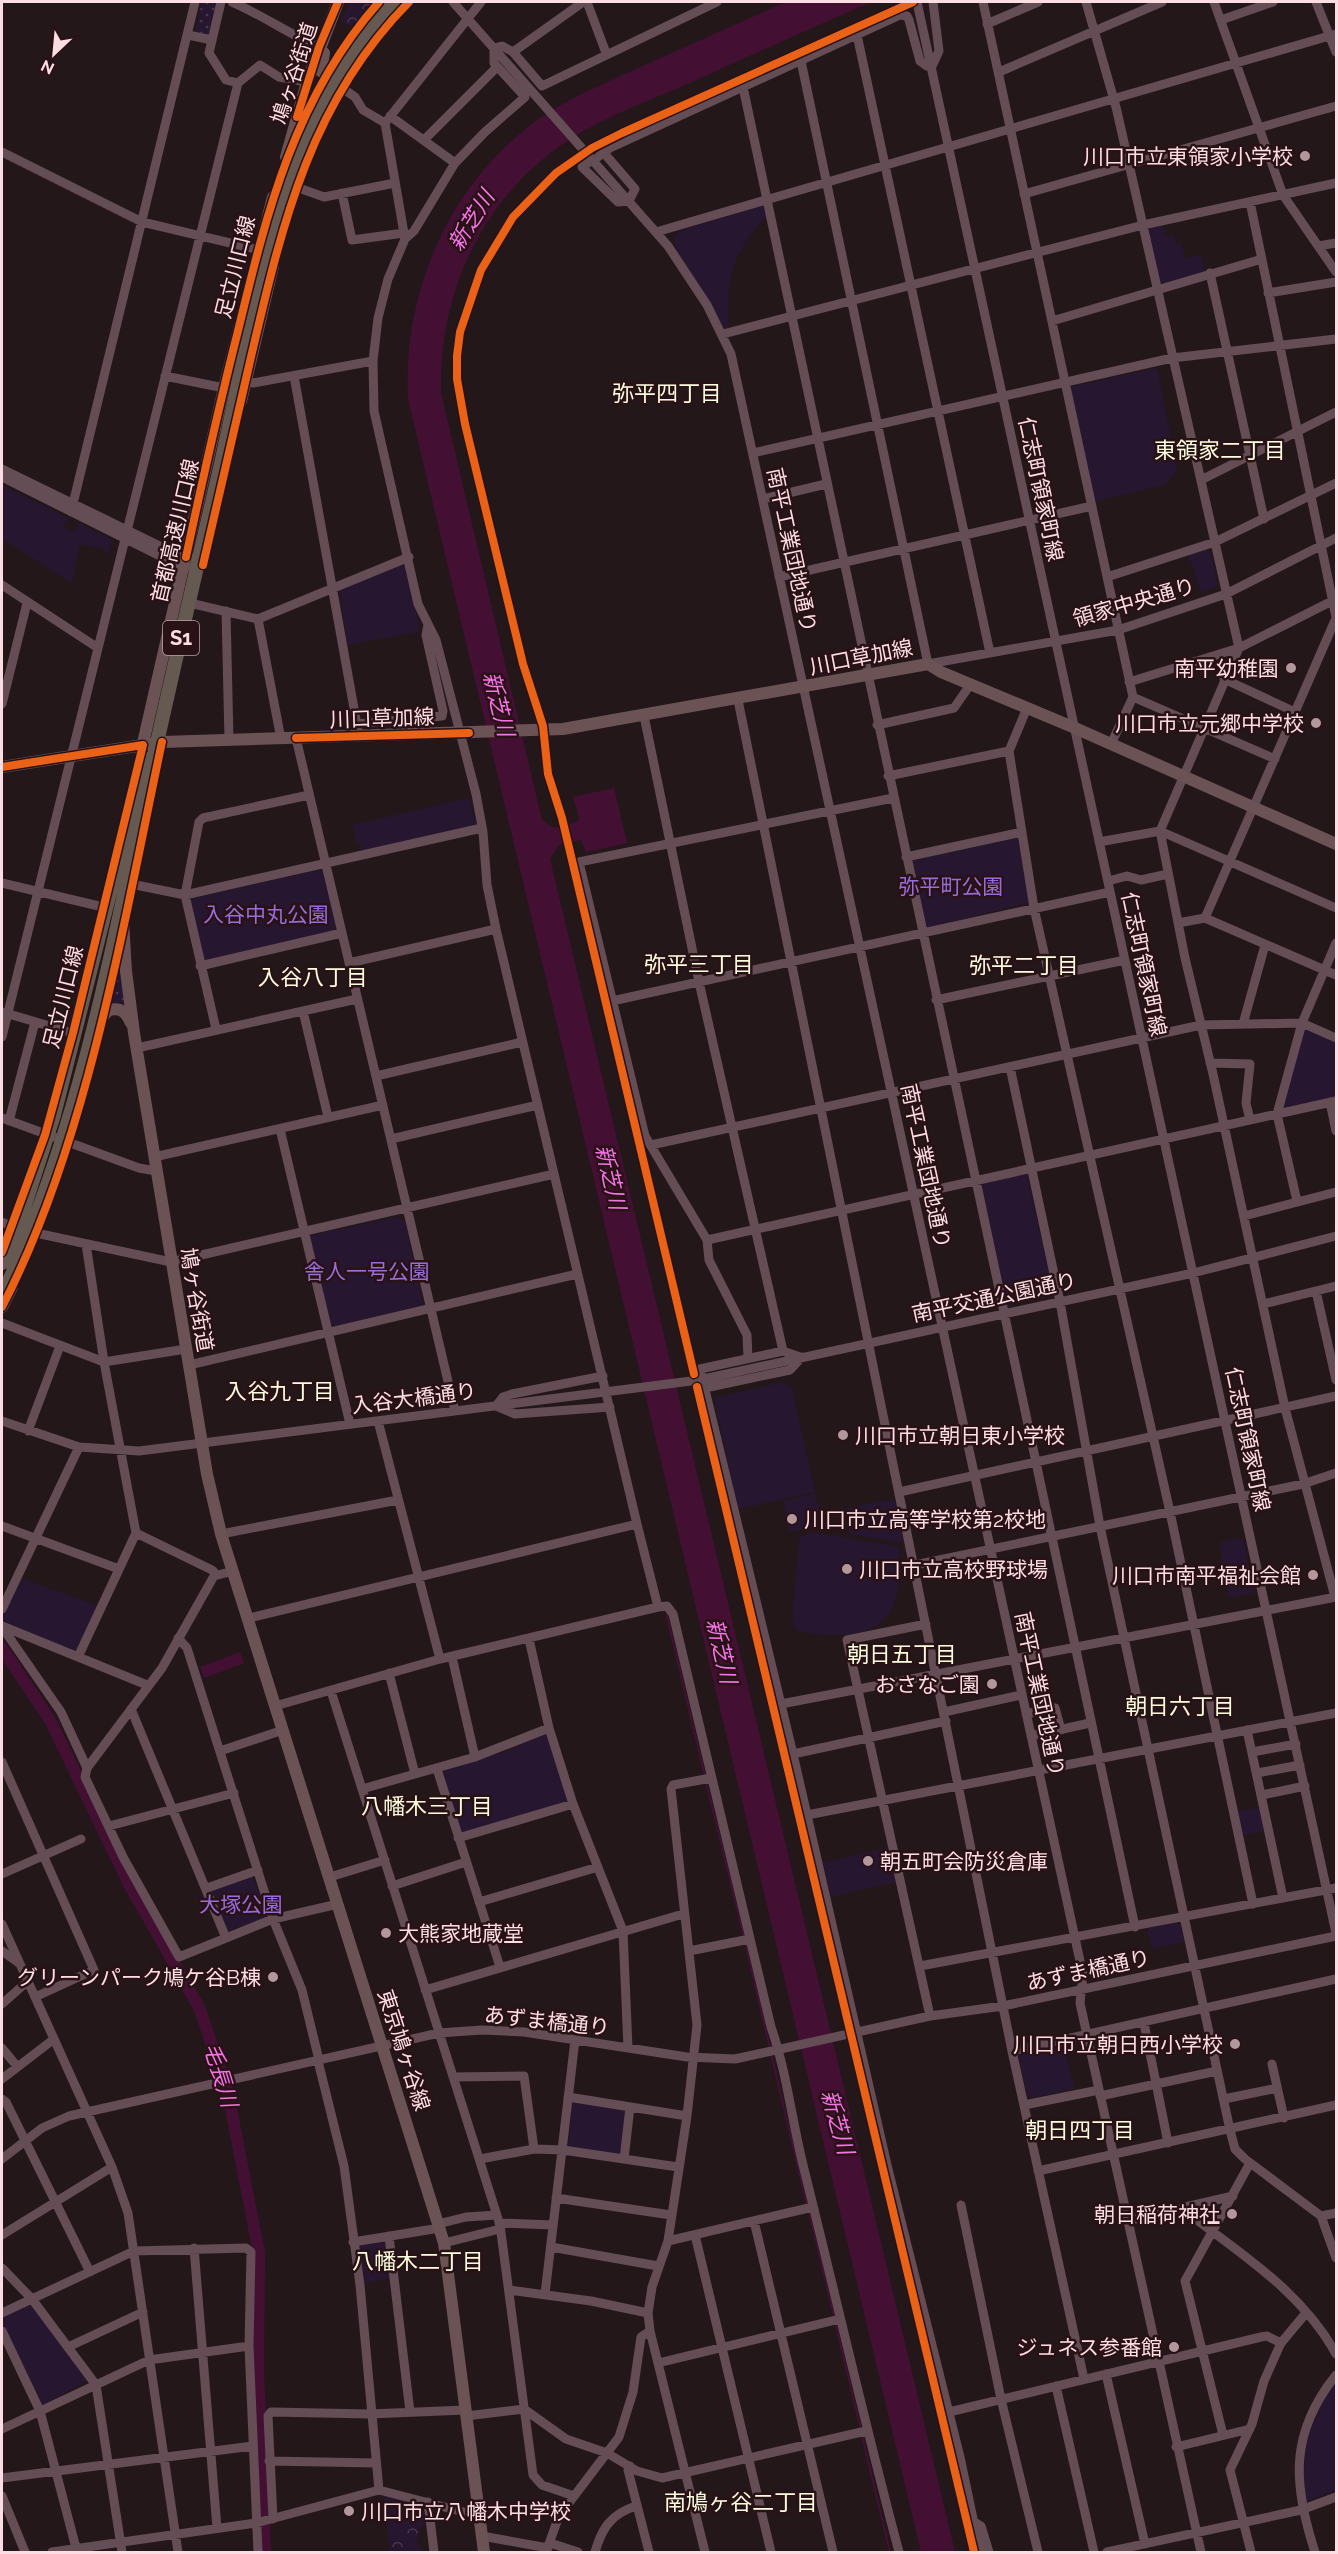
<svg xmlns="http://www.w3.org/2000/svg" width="1338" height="2554" font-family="Raleway,'Noto Sans JP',sans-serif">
<defs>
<pattern id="grass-dots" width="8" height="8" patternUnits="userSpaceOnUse" patternTransform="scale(1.5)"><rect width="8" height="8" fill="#271630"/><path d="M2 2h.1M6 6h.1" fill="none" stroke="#47374e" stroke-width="1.8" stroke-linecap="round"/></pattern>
<pattern id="forest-crowns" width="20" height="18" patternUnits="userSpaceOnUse" patternTransform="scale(1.5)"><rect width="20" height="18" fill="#271630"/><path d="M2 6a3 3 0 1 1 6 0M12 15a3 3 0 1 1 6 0" fill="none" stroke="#47374e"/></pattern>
</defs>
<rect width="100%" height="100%" fill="#24171a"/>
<!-- grass -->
<path fill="url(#grass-dots)" d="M202 2H218L209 35 195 32Z
M120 952 127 1006 108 1003Z"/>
<!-- forest -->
<path fill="url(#forest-crowns)" d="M349 2H375L352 27 341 22Z
M384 2496 402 2498 425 2511 428 2522 418 2528 420 2533 416 2538 421 2552H390Z"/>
<!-- park -->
<path fill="#271630" d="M763 205 767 217C734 245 724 286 729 328L725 329 675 247 674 239 679 231Z
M1163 225 1166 236 1174 235 1176 245 1182 244 1185 258 1201 255 1205 272 1164 284 1159 282 1148 232 1150 228Z
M1157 368 1177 469 1165 485 1098 501 1093 499 1070 392 1074 386Z
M2 485 68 518 63 527 74 532 79 523 112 540 108 555 101 547 80 545 72 583 2 539Z
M1205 549 1211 554 1218 585 1201 593 1188 554Z
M401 564 407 567 420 632 347 645 340 590Z
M469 798 476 825 362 852 360 843 357 844 352 825Z
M1017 836 1021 840 1030 902 924 929 909 860Z
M318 870 323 873 335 926 333 931 206 960 203 957 191 902 194 898Z
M1307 1029 1336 1042V1097L1286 1109 1283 1106 1302 1031Z
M1026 1173 1054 1293 1052 1296 1007 1306 979 1187 981 1182Z
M396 1217 405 1222 423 1302 420 1306 335 1326 330 1322 309 1236Z
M783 1382 792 1388 815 1492 738 1509 714 1398Z
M815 1494 824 1526 790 1532 783 1501Z
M894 1499 904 1543 850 1534 845 1508Z
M812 1532 899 1547C898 1565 901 1590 893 1607 878 1641 825 1638 796 1630L792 1616 799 1541 801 1537Z
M1243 1538 1254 1593 1229 1598 1219 1542Z
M21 1578 98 1606 78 1650 74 1651 3 1623 2 1617Z
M544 1735 547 1736 568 1799 566 1802 464 1833 461 1831 443 1774 444 1770 501 1753Z
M1262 1807 1267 1831 1242 1835 1237 1812Z
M888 1847 896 1882 831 1897 823 1863Z
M252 1875 268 1914 266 1918 228 1931 212 1891Z
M1177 1922 1180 1925 1185 1942 1152 1949 1147 1928Z
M1063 2045 1075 2089 1032 2098 1027 2094 1019 2059 1021 2054Z
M573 2101 625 2109 621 2155 568 2147Z
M384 2240 386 2242 391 2278 366 2283 358 2246Z
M27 2305 32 2306 88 2381 43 2405 2 2323V2317Z
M1336 2382V2490L1306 2501C1301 2452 1307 2422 1336 2382Z"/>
<!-- water -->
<path fill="#431033" d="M786 2H871C811 28 751 55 692 82 655 98 615 113 580 133 488 187 438 287 441 393L542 820 554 828 577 822 579 818 573 797 614 788 627 843 586 852 581 840 559 845 550 859 955 2552H921L408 399C402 292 450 182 539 119 568 98 604 84 636 69 686 47 736 24 786 2Z
M240 1652 244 1663 204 1678 200 1667Z"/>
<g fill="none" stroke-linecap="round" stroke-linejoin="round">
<!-- stream -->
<path stroke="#431033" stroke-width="2" d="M666 1612 705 1777
M706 1782 744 1937
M745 1942 770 2048
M771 2053 807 2205
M809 2211 834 2316
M835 2322 861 2430
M862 2436 890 2552"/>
<!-- river -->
<path stroke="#431033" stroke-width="12" d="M2 1648 50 1720 129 1884 199 2007 228 2093 259 2253 258 2369 265 2552"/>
<!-- minor -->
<path stroke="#644d54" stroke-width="9" d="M221 2 209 53 226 80 238 83
M232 2C262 15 289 34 319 47
M453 2 668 246 707 305 731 354 1075 1938 1083 1975 1080 2003 1087 2035 1201 2552
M587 2 606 53
M717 2 542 86 513 52 502 46 494 48V63L525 97 485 132 455 163 414 231 405 239 388 279 378 318 373 361 374 411 418 604 436 640 476 794 483 832 487 885 496 929 637 1524 658 1607 667 1606 673 1614 771 2027C787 2073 792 2122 804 2169 836 2297 865 2425 899 2552
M917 2 1336 1933
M983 2 1133 697 1111 744
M1086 2 1116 107 1239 648 1160 831 1185 958 1213 1074 1285 1408 1335 1597
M1214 2 1283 195 1336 272
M1316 2 1336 52
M1221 20 1273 2
M987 24 1038 2
M188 35 212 40
M857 35 990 653
M513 52 583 2
M801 61 928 664 1118 630 1226 594 1336 538
M999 72 1162 2
M743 87 1135 1927
M342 88 355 97 363 110 385 123
M390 116 455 163
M424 140 497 67
M2 152 142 222 264 251
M598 157 610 148 900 15 907 16 909 20 920 61 927 66H932L939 51 933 2
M588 163 582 167 618 202 629 201 635 189 604 153
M296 187 324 197 395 183
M342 193 352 240 404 233
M1024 194 1336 106
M1250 202 1336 617
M656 232 1336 34
M405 239 385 123 481 2
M1318 246 1336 243
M1210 273 1264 519
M1268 293 1336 282
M1052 321 1262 259
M723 334 1143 225 1336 183
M165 376 224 388
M294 376 359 736
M246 381 253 383 373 361
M753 453 1172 358 1336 339
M2 469 174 553 192 558
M2 477 172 562 188 567
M1201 480 1336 412
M763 499 826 484
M71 512 195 2
M127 531 238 83 260 65 279 77 307 82
M779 577 1092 506
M1107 577 1215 542 1336 483
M2 585 98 648
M194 604 258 619 409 557
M226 611 229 740
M258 619 281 739
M1224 679 1295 712
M1129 682 1239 648 1334 600
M1133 697 1275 759
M738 700 1012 2051 1084 2379
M2 704 27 603
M1027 708 1009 751 1034 908 1170 1512 1253 1904
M644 716 699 982 783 1351
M357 724 442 716 443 711 426 635 428 625
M877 725 954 708 970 685
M296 738 455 1411
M888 776 1009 751
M1099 842 1160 831 1336 908
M906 857 1022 832
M1108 881 1127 876 1141 880 1168 874
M2 883 103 907
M131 884 185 895 482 828
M1205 918 1336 618
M1178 923 1205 918 1336 975
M349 963 496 929
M200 966 342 933
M936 1000 1125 960
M612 1001 1110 892
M303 1011 328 1117
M2 1012 73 1033
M1243 1024 1265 945
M216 1029 185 895 199 822 203 818 309 795
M2 1037 125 539
M137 1048 357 999
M1210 1063 1250 1064 1246 1103 1250 1120
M1010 1067 1060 1302 1100 1526 1230 2130 1235 2149 1245 2159 1321 2216 1336 2213
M376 1076 522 1042
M1330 1102 1336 1131
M2 1118 139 1168 156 1171
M9 1121 35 1022
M280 1129 350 1424
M391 1139 538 1105
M651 1145 1201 1025 1302 1023 1336 1038
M154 1157 383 1105
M1297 1201 1277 1114 1302 1023 1336 943
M1244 1216 1336 1192
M2 1222 13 1227
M36 1233 171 1262 554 1174
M707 1240 1336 1101
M1316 1291 1336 1380
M1263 1304 1336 1286
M2 1323 104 1362 186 1349
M800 1357 783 1351 700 1369 793 1754 887 2165 960 2457 980 2552
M748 1358 747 1335 709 1260 707 1240 645 1136 579 862 893 798
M189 1365 577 1274
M603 1376 512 1394 503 1397 496 1406 515 1414 610 1407
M705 1388 790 1370 802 1357
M2 1421 79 1447 139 1451 699 1380 1193 1273 1336 1236
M378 1421 440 1659
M28 1431 60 1346
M899 1492 1336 1396
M2 1526 119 1569
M136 1533 212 1570 217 1575
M221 1534 398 1500
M915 1565 1303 1484 1336 1473
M2 1609 79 1447
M249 1618 637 1524
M926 1624 847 1640 930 2016
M2 1626 147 1685
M2 1627 61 1712 87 1768 85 1777 123 1857 179 1957 273 1919 338 1904
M178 1638 187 1648 273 1919 302 1990 319 2060
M529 1639 549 1728 573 1804 623 1931 628 2048
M78 1657 136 1533 104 1362 86 1244
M452 1657 475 1757
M389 1673 415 1774
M331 1691 500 2225 533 2475 542 2485 574 2496
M781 1704 1336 1597
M275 1706 440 1659 658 1607
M131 1709 226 1938
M944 1712 1021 1695
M1026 1714 1055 1708 1061 1730
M1247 1730 1283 1898
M1031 1736 1090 1723
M220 1751 283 1730
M1252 1752 1296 1744
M793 1754 946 1721
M2 1762 94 1970 35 1997
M87 1768 162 1668 214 1576 233 1571
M437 1769 500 1967
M1257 1773 1300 1765
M362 1789 475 1757 549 1728
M1262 1795 1305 1786
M807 1815 1336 1713
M109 1826 234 1793
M458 1838 573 1804
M2 1874 81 1839
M330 1877 385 1860
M392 1886 466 1862
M207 1888 258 1870
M479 1902 598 1867
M2 1924 112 2167 128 2213 178 2552
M2 1951 19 1963
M689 1951 750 1939
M920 1966 1336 1888
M425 1990 683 1914
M2 2004 28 1981
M1144 2023 1168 2143
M2 2048 16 2065
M1012 2051 1336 1979
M318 2061 344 2166 360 2285 379 2490
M1272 2064 1284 2118
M453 2077 524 2076 534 2149
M2 2079 54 2039
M1100 2096 1217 2071
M568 2097 687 2116
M2 2099 6 2102 90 2272
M1224 2099 1277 2088
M1024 2105 1099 2090
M2 2159 42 2128 69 2116 439 2033 482 2030 524 2032 687 2057 735 2059 930 2016 1003 2006 1336 1936
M480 2159 534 2149 563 2150 678 2167
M624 2159 630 2107
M1038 2171 1336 2105
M556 2198 671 2215
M961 2205 1001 2399 1038 2552
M1181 2208 1233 2196
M1321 2216 1336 2258
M754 2221 833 2552
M1127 2221 1181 2208C1237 2251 1302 2291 1336 2354
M499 2223 553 2225
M438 2224 466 2217 497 2215
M2 2235 112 2167
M695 2235 771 2552
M389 2236 410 2412
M668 2241 813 2207
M353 2242 440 2228
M444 2243 500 2229
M551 2247 658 2266
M194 2248 217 2528
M2 2268 32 2299 96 2385 122 2552
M509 2290 591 2301 648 2313
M545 2294 575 2040
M2 2313 134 2251 246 2248 251 2252 249 2346 258 2552
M2 2331 40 2411 76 2548
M650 2331 705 2552
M68 2347 143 2312
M658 2363 840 2319
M1106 2374 1145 2544
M1056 2386 1094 2552
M949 2412 1261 2337 1267 2336 1281 2343
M466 2416 524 2409 566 2439 607 2453 637 2471 662 2478 866 2431
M2 2429 149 2360 249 2346
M1223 2435 1185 2281 1250 2163
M1176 2447 1250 2429
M269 2461 376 2463
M630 2466 628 2470 649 2552
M2 2478 253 2446
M2 2496 25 2552
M428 2502 434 2552
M273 2519 268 2416 271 2412 370 2414 465 2410
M976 2523 981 2526 989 2552
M482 2536 548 2548
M550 2543 578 2552
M52 2552 256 2523 379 2490 479 2516
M546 2552 559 2516 619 2437 633 2392 641 2337 650 2331 648 2313 652 2287 668 2241 687 2116 697 2025 671 1789 673 1785 711 1778
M595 2552C602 2528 611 2514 636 2506
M1107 2552 1301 2510 1336 2497
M1251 2552 1230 2470 1252 2424 1264 2381 1281 2343 1306 2313
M1315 2552C1293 2485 1289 2433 1336 2375"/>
<!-- major -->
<path stroke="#6b5355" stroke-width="12" d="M324 53 321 71 338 85
M286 157 307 82 338 2
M241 401 273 266
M141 752 224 388 273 197
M2 767 162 742 563 729 928 664 941 672 1075 728 1336 844
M123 921 126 971 134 1033 207 1474 221 1534 444 2243 484 2552
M101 1018 109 1010C121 1007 126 1012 131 1023
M2 1307 12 1287"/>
<!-- highway -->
<path stroke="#655951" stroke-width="14" d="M274 208C296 131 334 62 386 2
M2 1263 21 1217 54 1115 144 758
M2 1296C72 1148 104 989 138 829 164 709 192 588 220 468 255 313 283 116 402 2"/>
<!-- cycleway casing -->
<g stroke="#291216" stroke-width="11">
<path id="cycleway" d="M297 117 319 47 338 2
M186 557C202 482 219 406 238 331 267 211 295 97 379 2
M203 565C219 496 235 427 251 357 282 225 310 102 409 2
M296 738 469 733
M2 767 143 745 73 1033 45 1135 2 1252
M2 1307C88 1141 123 925 162 742
M694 1374 562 818 548 774 543 726 523 664 465 424 457 379V356L460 332 481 270 513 217 556 173 592 148 622 133 913 2
M697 1387 974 2552"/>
</g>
<!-- cycleway -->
<use href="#cycleway" stroke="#ea6118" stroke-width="8"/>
</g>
<!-- markers -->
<g fill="#b1989d" stroke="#291216" stroke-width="2">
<circle cx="1305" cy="156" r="6"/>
<circle cx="1291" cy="668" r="6"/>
<circle cx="1316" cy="723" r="6"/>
<circle cx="843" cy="1435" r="6"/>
<circle cx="792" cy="1519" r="6"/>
<circle cx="847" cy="1569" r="6"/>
<circle cx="1313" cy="1575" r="6"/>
<circle cx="992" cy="1684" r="6"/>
<circle cx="868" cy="1861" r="6"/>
<circle cx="386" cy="1933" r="6"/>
<circle cx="273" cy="1977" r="6"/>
<circle cx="1235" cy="2044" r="6"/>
<circle cx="1232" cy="2214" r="6"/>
<circle cx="1174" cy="2347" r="6"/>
<circle cx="349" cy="2511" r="6"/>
</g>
<g text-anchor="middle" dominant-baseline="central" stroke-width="5" stroke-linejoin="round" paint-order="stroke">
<!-- shield labels -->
<rect fill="#291216" stroke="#bda0a6" stroke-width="1.5" x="163" y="621" width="36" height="34" rx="4.5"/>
<g font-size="20" font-weight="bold" fill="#fddde4">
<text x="181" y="638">S1</text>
</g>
<!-- street labels -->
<g font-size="21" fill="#fddde4" stroke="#291216">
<text transform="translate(294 73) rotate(-72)">鳩ヶ谷街道</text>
<text transform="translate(235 267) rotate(-76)">足立川口線</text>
<text transform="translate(1041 489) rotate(78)">仁志町領家町線</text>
<text transform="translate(175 531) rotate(-77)">首都高速川口線</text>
<text transform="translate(792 550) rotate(78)">南平工業団地通り</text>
<text transform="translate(1134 602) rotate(-16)">領家中央通り</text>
<text transform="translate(861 657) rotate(-11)">川口草加線</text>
<text transform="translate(382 718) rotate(-2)">川口草加線</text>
<text transform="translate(1144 964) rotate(78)">仁志町領家町線</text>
<text transform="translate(63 997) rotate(-76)">足立川口線</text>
<text transform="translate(926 1166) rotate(78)">南平工業団地通り</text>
<text transform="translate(994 1297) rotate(-12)">南平交通公園通り</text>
<text transform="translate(197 1300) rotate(80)">鳩ヶ谷街道</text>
<text transform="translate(414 1398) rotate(-7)">入谷大橋通り</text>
<text transform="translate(1248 1439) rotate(78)">仁志町領家町線</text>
<text transform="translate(1040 1694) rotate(78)">南平工業団地通り</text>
<text transform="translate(1088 1970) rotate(-12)">あずま橋通り</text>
<text transform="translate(547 2021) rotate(6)">あずま橋通り</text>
<text transform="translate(404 2050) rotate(72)">東京鳩ヶ谷線</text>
</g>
<!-- poi labels -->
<g font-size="21" fill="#fddde4" stroke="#291216" text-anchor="end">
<text x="1293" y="156">川口市立東領家小学校</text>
<text x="1279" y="668">南平幼稚園</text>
<text x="1304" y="723">川口市立元郷中学校</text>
<text x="855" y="1435" text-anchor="start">川口市立朝日東小学校</text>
<text x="804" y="1519" text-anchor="start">川口市立高等学校第2校地</text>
<text x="859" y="1569" text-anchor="start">川口市立高校野球場</text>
<text x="1301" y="1575">川口市南平福祉会館</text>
<text x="980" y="1684">おさなご園</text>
<text x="880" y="1861" text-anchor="start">朝五町会防災倉庫</text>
<text x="398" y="1933" text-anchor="start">大熊家地蔵堂</text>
<text x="261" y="1977">グリーンパーク鳩ケ谷B棟</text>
<text x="1223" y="2044">川口市立朝日西小学校</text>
<text x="1220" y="2214">朝日稲荷神社</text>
<text x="1162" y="2347">ジュネス参番館</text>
<text x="361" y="2511" text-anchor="start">川口市立八幡木中学校</text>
</g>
<!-- park labels -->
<g font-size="21" fill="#986cda" stroke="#291216">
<text x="951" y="886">弥平町公園</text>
<text x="266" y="914">入谷中丸公園</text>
<text x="367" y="1271">舎人一号公園</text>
<text x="241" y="1904">大塚公園</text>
</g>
<!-- water labels -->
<g font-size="22" font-style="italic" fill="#f672e7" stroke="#291216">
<text transform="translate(471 220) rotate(-58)">新芝川</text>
<text transform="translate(499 704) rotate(76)">新芝川</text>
<text transform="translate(611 1177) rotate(77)">新芝川</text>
<text transform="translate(722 1651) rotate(77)">新芝川</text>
<text transform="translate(221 2075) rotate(73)">毛長川</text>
<text transform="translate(838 2122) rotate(74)">新芝川</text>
</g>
<!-- neighbourhood labels -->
<g font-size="22" fill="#fcfddf" stroke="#291216">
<text x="667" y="393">弥平四丁目</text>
<text x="1220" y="450">東領家二丁目</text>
<text x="699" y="964">弥平三丁目</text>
<text x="1024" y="965">弥平二丁目</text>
<text x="313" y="977">入谷八丁目</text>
<text x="280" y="1391">入谷九丁目</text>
<text x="902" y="1654">朝日五丁目</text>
<text x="1180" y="1706">朝日六丁目</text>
<text x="427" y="1806">八幡木三丁目</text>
<text x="1080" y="2130">朝日四丁目</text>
<text x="418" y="2261">八幡木二丁目</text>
<text x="741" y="2502">南鳩ヶ谷二丁目</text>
</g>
</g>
<!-- border -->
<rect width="1338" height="2554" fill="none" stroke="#fddde4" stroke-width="6"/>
<!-- north arrow -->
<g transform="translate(54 54) rotate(206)" stroke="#291216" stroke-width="4.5" paint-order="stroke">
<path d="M0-4.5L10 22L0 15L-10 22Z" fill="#fddde4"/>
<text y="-9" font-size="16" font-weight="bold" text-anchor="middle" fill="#fddde4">N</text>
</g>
</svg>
